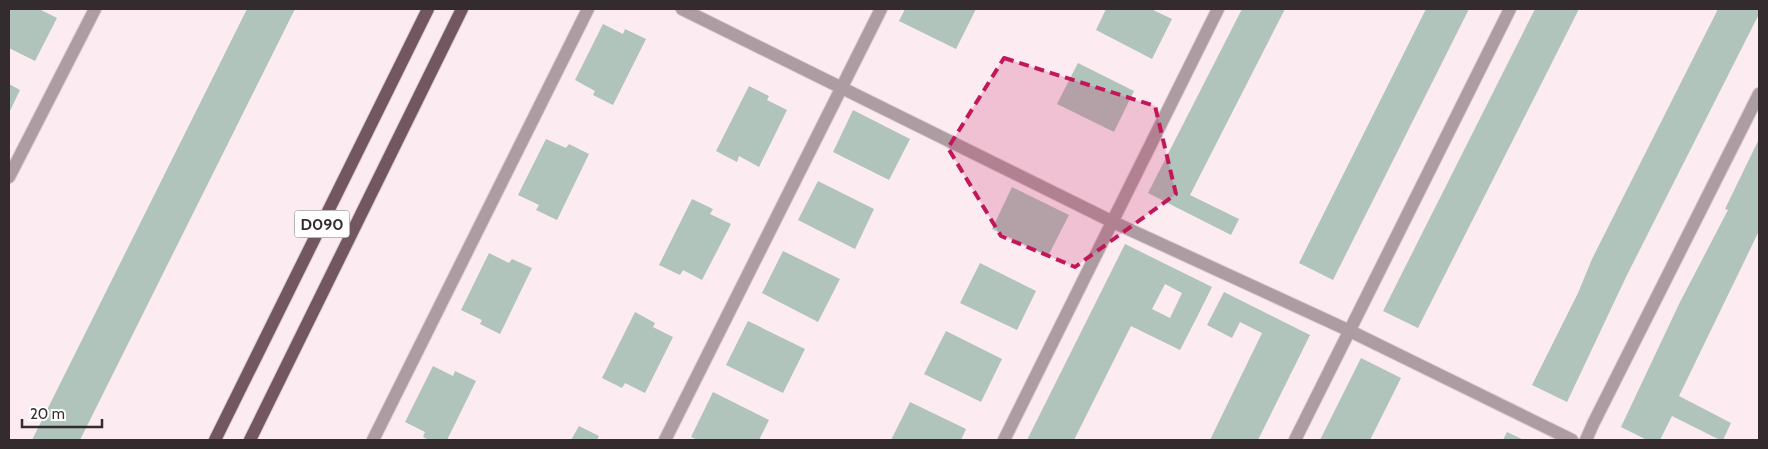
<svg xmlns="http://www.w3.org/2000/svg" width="1768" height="449" font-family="Cabin,sans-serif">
<rect width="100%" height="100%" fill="#fcebf0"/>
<!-- building -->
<path fill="#b0c4bb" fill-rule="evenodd" d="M9 9H39L57 18 35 61 9 48Z
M247 9H295L80 440H32Z
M905 9H976L956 49 899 21Z
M1106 9H1151L1172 19 1152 59 1096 30Z
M1242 9H1285L1190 195 1239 219 1231 235 1148 193Z
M1426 9H1469L1333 280 1299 263Z
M1535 9H1579L1418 328 1383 311Z
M1718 9H1759V14L1626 277 1567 402 1532 385 1578 293 1592 259Z
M603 24 623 34 625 29 646 39 613 105 593 95 595 91 575 80Z
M1078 63 1134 91 1114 132 1057 104Z
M9 84 20 90 9 113Z
M749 86 769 96 767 100 787 110 759 167 739 156 737 162 716 151Z
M853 110 910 139 889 180 833 152Z
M546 139 566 148 569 144 589 154 557 220 536 210 539 205 518 195Z
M1759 139V231L1679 396 1731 423 1723 440H1720L1672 416 1660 440H1647L1621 427 1680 302 1728 210 1725 209Z
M818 181 874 209 855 249 798 220Z
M1012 187 1069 215 1048 256 992 229Z
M692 199 713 209 710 214 731 224 702 280 683 270 680 275 659 265Z
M1125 244 1212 287 1196 319 1180 350 1131 326 1074 440H1027ZM1165 284 1182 293 1170 318 1152 309Z
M783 251 840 279 818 322 762 293Z
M489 253 509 263 512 259 532 268 500 334 480 324 482 320 461 310Z
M980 263 1036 291 1017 330 960 303Z
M1224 292 1310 335 1258 440H1210L1262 333 1240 322 1232 338 1207 325Z
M635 312 655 323 653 327 673 337 645 393 625 383 622 388 602 378Z
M748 321 805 349 783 393 726 365Z
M946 331 1002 359 981 402 924 374Z
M1361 358 1401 378 1370 440H1320Z
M433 366 453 376 455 371 476 381 447 440H429L423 437 425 432 405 422Z
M713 392 769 420 759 440H698L691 437Z
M910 402 966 429 961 440H891Z
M579 426 599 436 597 440H571Z
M1507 432 1524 440H1503Z"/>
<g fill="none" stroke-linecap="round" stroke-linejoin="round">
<!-- lane casing -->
<g stroke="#d8c8cd" stroke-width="14">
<path id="lane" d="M9 177 95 9"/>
</g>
<!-- street casing -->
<g stroke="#d8c8cd" stroke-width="14">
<path id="street" d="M682 9 1113 222 1350 331 1572 440
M373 440 588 9
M665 440 881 9
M1004 440 1218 9
M1295 440 1510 9
M1586 440 1593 424 1759 94"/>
</g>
<!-- primary casing -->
<g stroke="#d8c8cd" stroke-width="14">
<path id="primary" d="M215 440 428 9
M250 440 462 9"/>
</g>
<!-- lane -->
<use href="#lane" stroke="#ad9ca1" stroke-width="12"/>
<!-- street -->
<use href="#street" stroke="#ad9ca1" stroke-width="12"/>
<!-- primary -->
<use href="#primary" stroke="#735760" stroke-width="12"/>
</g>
<!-- marked area -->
<path fill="#c2185b" fill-opacity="0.2" stroke="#c2185b" stroke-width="4" stroke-dasharray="10 6" stroke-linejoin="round" d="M1004 58 1155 106 1176 194 1075 267 1001 236 948 148Z"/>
<g text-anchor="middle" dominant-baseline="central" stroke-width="4.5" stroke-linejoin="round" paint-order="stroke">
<!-- shield labels -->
<rect fill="#fff" stroke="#706b6d" stroke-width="1" x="294.5" y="210.5" width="55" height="27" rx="4"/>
<g font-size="16" font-weight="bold" fill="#332b2e">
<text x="322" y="224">D090</text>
</g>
</g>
<!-- border -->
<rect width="1768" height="449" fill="none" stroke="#332b2e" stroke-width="20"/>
<!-- scale -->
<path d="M22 419v8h80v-8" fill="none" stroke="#332b2e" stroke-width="2.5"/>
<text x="30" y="419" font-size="15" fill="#332b2e" stroke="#ffffff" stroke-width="4" paint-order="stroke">20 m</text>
</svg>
